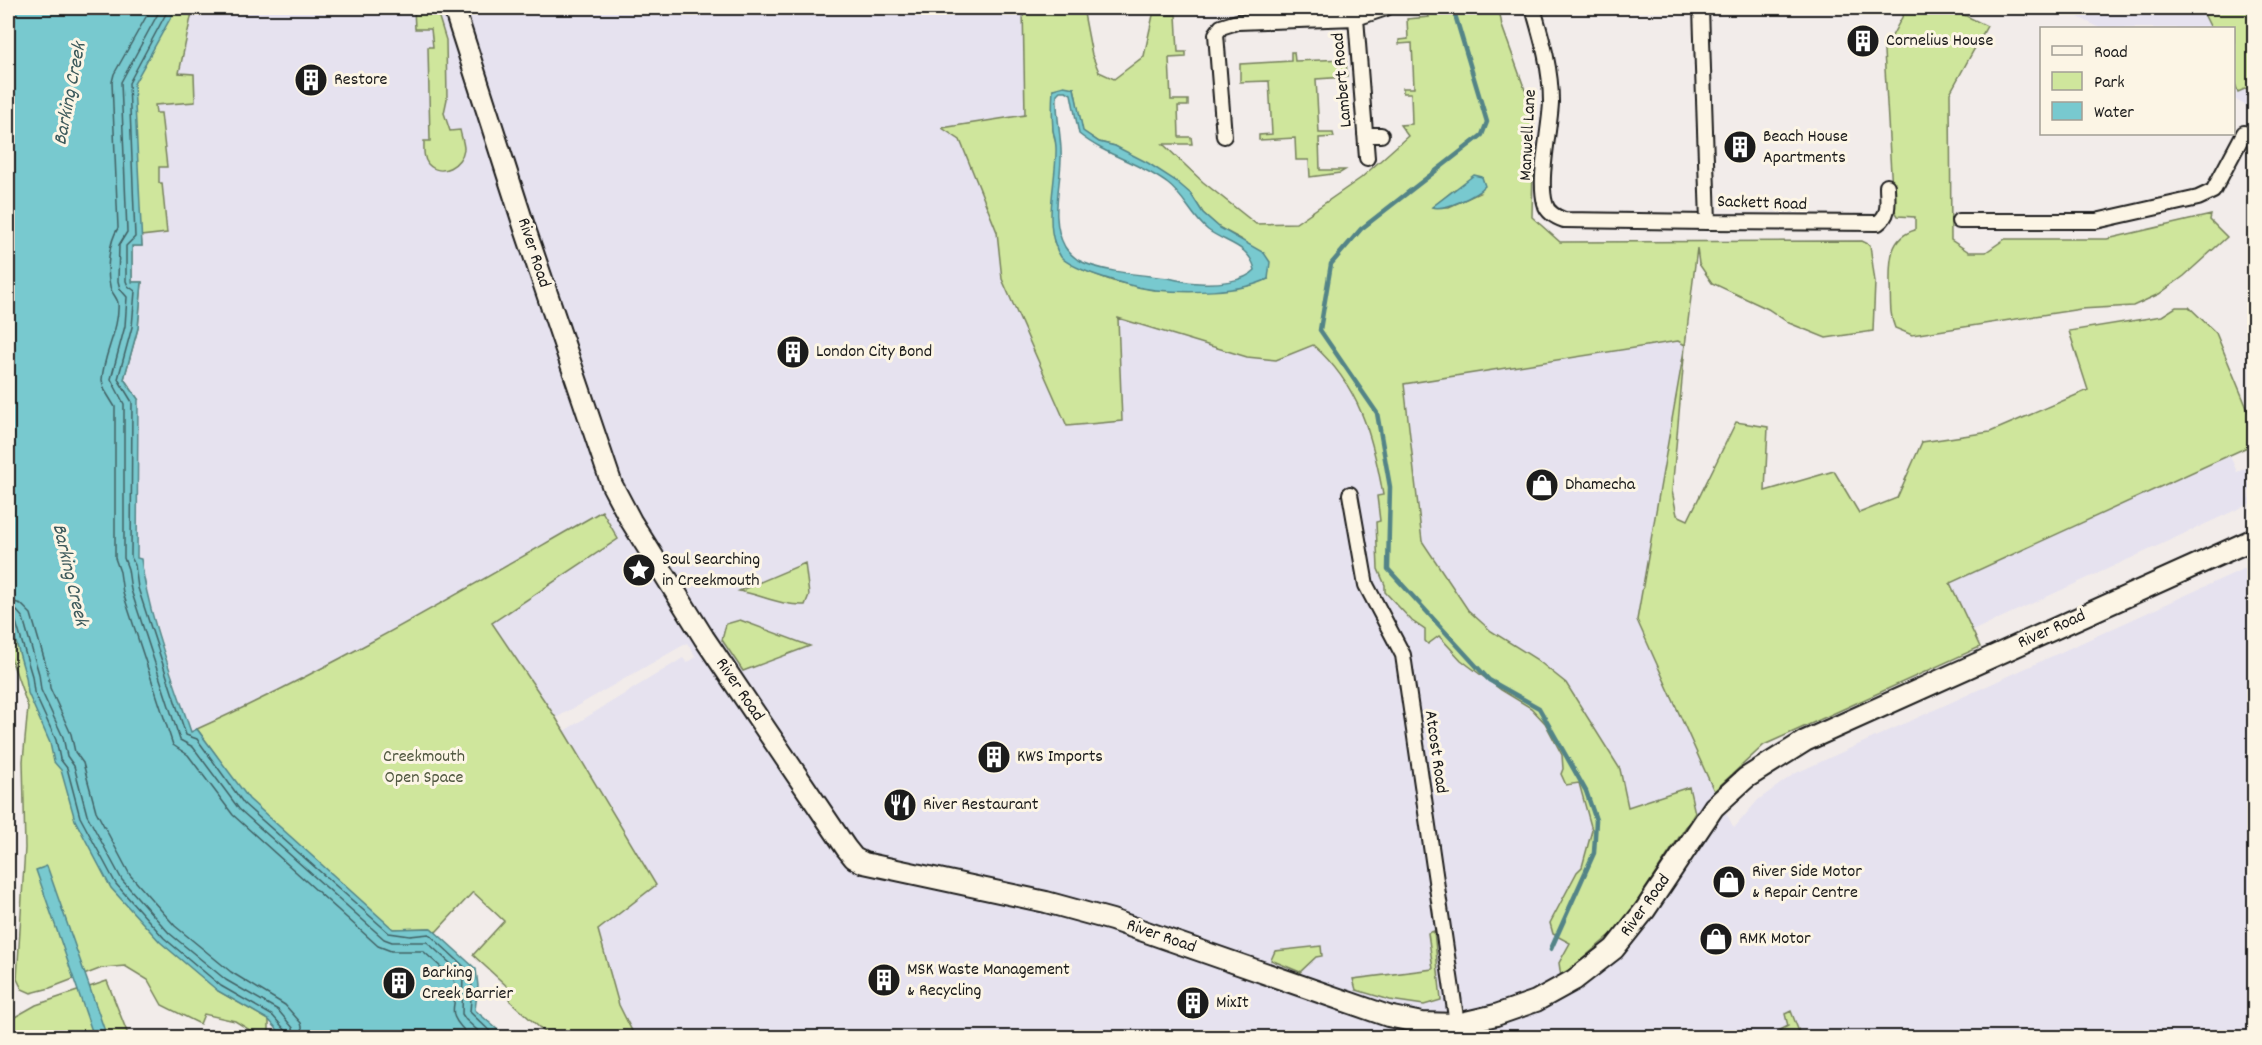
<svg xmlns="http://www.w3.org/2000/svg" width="2262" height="1045" font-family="Dekko,sans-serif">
<rect width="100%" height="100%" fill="#f2ecea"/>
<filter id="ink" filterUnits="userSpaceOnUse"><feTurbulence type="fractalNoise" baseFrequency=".0167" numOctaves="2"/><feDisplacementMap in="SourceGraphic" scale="12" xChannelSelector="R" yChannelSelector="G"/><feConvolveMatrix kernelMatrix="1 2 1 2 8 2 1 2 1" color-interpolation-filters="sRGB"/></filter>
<g filter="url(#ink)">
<!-- built -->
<path fill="#e6e2ef" d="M176 8H1023L1025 115 943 128 960 140 997 232 1002 279 1122 421 1118 318 1247 357 1276 360 1313 345 1325 356 1355 396 1403 384 1679 341 1685 346 1637 620 1714 791 1734 828 1758 800 1794 774 2254 564V1037H635L619 1005 598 930 656 884 564 731 683 658 687 663 696 657 687 643 556 718 492 622 618 539 602 512 346 657 274 694 191 733 144 586 141 559H137L136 519 124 379 138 328 141 282H132V246H142L134 84Z
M2060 8H2254V110L2234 99V28H2100Z
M2230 456 2237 472 2254 465V489L2247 492 2251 503 1972 631 1950 583Z"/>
<!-- green -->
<path fill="#cfe69c" stroke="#76815c" stroke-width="1.5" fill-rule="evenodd" d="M138 8H193L179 73 194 74 195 102 155 105 156 113H161L167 167H159V183H162L167 233 141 236 142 246H132V282H142L138 328 124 379 138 399 92 395Z
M414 8H436L446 40 447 99 444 113 450 131 460 130C461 136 464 143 464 149 462 165 441 178 428 164 423 158 424 149 424 141H430L428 47H433L431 29H415Z
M1023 8H1083L1092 55 1099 72 1114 79 1144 56 1153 15H1176L1178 52H1186V57L1169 58 1171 100H1188V106H1178L1179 137H1191L1192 144H1163L1203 182 1256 224 1296 223 1361 178 1408 136 1400 125 1412 124 1411 93H1403V88H1414L1412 43 1399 44V40L1408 39 1407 19 1429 17 1426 8H1499L1502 26 1534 115 1532 217 1560 242 1862 241 1870 245 1875 282 1873 331 1826 338 1789 323 1768 309 1712 283 1699 264 1697 248 1685 346 1672 491 1677 515 1688 520 1736 422 1768 427 1765 491 1834 471 1859 513 1897 498 1922 442 1990 432 2088 390 2069 331 2162 316 2176 307H2189L2216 333 2254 425V444L1950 583 1980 647 1764 745 1714 791 1637 620 1685 345 1678 341 1404 384 1422 541 1468 610 1491 631 1536 659 1566 683 1620 769 1628 807 1689 787 1695 813 1621 926 1561 977 1559 963 1570 943 1553 934 1550 923 1577 872 1582 867 1592 830 1579 783 1566 785 1561 774 1563 769 1562 755 1545 723 1531 708 1501 690 1461 660 1439 636 1428 644 1425 641V630L1412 621 1385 592V585L1378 569 1376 522 1380 521 1377 496 1383 495C1373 437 1359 385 1313 345L1276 360 1247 357 1118 318 1122 421 1067 426 1002 279 997 232 960 140 942 128 1025 115ZM1074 88 1082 131 1099 142 1115 146 1191 194 1203 213 1220 228 1241 239 1268 279 1154 290 1113 281 1081 269 1054 242 1057 148 1053 130V89ZM1455 189 1479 193 1449 207H1433Z
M1907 8H1950L1987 26 1950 93 1951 240 1969 252H1986L2005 239H2107L2211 215 2210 220 2227 237 2184 276 2159 294 2133 306 2081 309 1912 335 1895 328C1889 314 1891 300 1890 285 1890 263 1888 238 1915 230V217L1898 216 1893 208 1884 51Z
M2201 8H2254V85L2238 92 2234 81V28H2211Z
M1291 52H1294L1295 61 1346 59 1347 77 1316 79 1319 133H1333L1334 137 1319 138 1320 170H1345L1340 173 1310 177 1309 160H1296L1295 138 1259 140V135L1272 134 1269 81 1240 82V64L1291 61Z
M602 511 618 539 492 623 556 718 656 885 598 930 619 1005 635 1037H550L510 1001 511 990 473 955 504 921 473 892 436 932 430 928 393 929 294 893 216 755 197 729C337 666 469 587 602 511Z
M805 563 809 595 805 605C782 606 761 595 739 591Z
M8 592 218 991 269 1020V1037H261L235 1021 204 1014 200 1024 162 1005 148 980 125 966 102 968 50 988 31 993 22 989 17 979 25 848 23 761 28 707 8 650Z
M740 620 810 646 743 671 722 640 726 624Z
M1434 931 1441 1000 1424 1005 1390 1000 1356 990 1353 979 1433 969 1428 933Z
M1321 946 1322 956 1316 957 1300 972 1271 960 1275 951Z
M107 981 129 1037H12L11 1030 13 1018 36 1005Z
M1791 1011 1801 1037H1809H1783L1780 1030 1788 1026 1785 1014Z"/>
<!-- water -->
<path fill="#78c9cf" stroke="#538487" stroke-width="1.5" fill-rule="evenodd" d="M8 8H176L134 84 142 246H132V282H142L138 328 124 379 138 399 137 558 141 559C148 615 173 678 191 732L197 729 249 799 393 929 431 928 476 969 478 986 475 1010 506 1037H284L269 1020 218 991 160 942 111 888 75 820 61 770 54 762 50 743 28 693 26 677 8 614Z
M1064 86 1074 88 1083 131 1099 142 1115 146 1148 163 1176 181 1191 194 1203 213 1220 228 1264 253 1270 262 1268 279C1240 293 1187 293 1155 290 1136 288 1073 271 1061 257 1059 254 1056 248 1055 244 1045 218 1057 176 1056 148 1056 142 1054 136 1053 130 1052 117 1052 103 1053 89ZM1060 91H1066L1071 94 1079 134C1106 156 1141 163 1168 184 1184 196 1192 217 1208 230 1225 243 1250 245 1255 270 1244 282 1216 284 1199 283 1189 283 1178 280 1168 278 1143 275 1100 272 1078 260 1074 257 1068 252 1065 247 1048 217 1063 181 1061 149 1060 130 1056 113 1057 94Z
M1474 175 1482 177 1485 186C1476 196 1445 211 1432 207Z
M47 866 107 1037H94L36 870Z"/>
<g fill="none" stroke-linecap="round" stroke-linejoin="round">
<!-- shore -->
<path stroke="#416164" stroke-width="1.5" d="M151 8 114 74 112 82 118 228C109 242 106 269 110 286 111 293 117 297 118 303 120 329 103 354 102 380L104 389 115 407V558L120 572 123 593 173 745 188 755 233 815 378 946 391 951H423L454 979C461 1010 439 1008 472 1038
M161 8 121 82 127 232 119 245 118 281 120 289 127 297 125 326 111 379 124 404V558L128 569 131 590 180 740 193 747 239 809 384 939 392 942H427L463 975 462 1014 466 1020 486 1038
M169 8 129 83 135 237 126 246V281L128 286 135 291 132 327 118 379 132 402 131 557 135 565 138 588 186 735 197 739 244 804 389 933 410 936 429 934 470 972 472 986 470 1012 497 1038
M8 600 21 604 31 614 48 672 50 688 71 734 75 752 83 763 96 811 130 875 175 926 231 972 285 1005 301 1023 305 1038
M8 609 17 611 23 618 39 674 41 690 63 737 67 756 74 766 87 815 122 880 169 933 226 980 278 1010 293 1028 296 1038
M8 617 13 618 16 622 32 676 34 692 56 740 60 759 67 768 80 817 116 884 164 938 221 986 273 1016 287 1032 288 1038"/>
<!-- stream -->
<path stroke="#538487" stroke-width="4.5" d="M1453 8 1487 122 1482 135 1361 229 1331 264 1320 330 1377 413 1390 487 1388 569 1489 680 1539 708 1586 791 1596 820 1594 853 1551 949"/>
<!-- street casing -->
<g stroke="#1c1c1c" stroke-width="18">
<path id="street" d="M1533 8C1542 39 1551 69 1551 102 1550 130 1538 178 1545 203 1547 213 1556 217 1564 220L1708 222
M1701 8 1708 222 1878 223C1891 214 1887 200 1887 186
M1356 18 1367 158
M1365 135H1381
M1224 136 1216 34 1221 27 1237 22 1356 18 1386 8
M1959 221H2096L2198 198 2213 191 2244 133 2254 138
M1350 494 1366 585 1403 655 1457 1024"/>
</g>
<!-- secondary casing -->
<g stroke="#1c1c1c" stroke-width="24">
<path id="secondary" d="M454 8 524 226 612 485 631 521 704 638 846 848 854 858 864 863 1046 902 1112 920 1388 1016 1422 1023 1457 1024 1496 1015 1536 1001 1574 980 1614 949 1645 910 1714 807 1746 778 1805 741 2254 539"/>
</g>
<!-- street -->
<use href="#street" stroke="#fcf5e5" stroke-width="14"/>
<!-- secondary -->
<use href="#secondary" stroke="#fcf5e5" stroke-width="20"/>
</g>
</g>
<!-- icons -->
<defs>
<g id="building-disc" transform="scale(1.725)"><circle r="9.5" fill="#1c1c1c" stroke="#fcf5e5"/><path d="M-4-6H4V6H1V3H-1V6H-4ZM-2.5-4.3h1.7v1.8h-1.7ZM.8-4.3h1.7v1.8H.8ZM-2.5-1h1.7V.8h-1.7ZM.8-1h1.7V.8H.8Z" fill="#fff"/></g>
<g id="shop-disc" transform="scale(1.725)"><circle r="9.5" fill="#1c1c1c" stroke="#fcf5e5"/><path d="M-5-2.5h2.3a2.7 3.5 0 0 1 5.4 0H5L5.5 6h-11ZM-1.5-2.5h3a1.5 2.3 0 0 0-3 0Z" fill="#fff"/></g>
<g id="sight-disc" transform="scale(1.725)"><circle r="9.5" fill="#1c1c1c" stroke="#fcf5e5"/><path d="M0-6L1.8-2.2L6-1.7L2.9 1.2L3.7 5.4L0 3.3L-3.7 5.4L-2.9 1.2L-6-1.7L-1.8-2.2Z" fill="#fff"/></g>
<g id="restaurant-disc" transform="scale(1.725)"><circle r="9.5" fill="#1c1c1c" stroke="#fcf5e5"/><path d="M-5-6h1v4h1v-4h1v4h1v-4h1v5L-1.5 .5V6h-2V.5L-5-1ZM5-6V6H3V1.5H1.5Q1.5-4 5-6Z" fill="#fff"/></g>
</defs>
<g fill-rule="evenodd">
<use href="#building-disc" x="1863" y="41"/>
<use href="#building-disc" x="311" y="80"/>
<use href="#building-disc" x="1740" y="147"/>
<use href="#building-disc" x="793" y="352"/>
<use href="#shop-disc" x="1542" y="485"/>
<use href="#sight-disc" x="639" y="570"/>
<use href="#building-disc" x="994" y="757"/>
<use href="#restaurant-disc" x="900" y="805"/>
<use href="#shop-disc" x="1729" y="882"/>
<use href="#shop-disc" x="1716" y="939"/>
<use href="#building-disc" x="884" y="980"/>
<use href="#building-disc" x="399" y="983"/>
<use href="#building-disc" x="1193" y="1003"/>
</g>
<g text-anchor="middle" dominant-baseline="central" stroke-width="6" stroke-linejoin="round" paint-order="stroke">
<!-- poi labels -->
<g font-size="18" fill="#1c1c1c" stroke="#fcf5e5" text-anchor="start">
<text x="1886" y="41">Cornelius House</text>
<text x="334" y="80">Restore</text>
<text x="1763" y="137">Beach House<tspan x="1763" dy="21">Apartments</tspan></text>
<text x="816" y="352">London City Bond</text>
<text x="1565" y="485">Dhamecha</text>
<text x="662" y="560">Soul Searching<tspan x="662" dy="21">in Creekmouth</tspan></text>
<text x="1017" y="757">KWS Imports</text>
<text x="923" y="805">River Restaurant</text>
<text x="1752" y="872">River Side Motor<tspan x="1752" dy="21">&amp; Repair Centre</tspan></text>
<text x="1739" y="939">RMK Motor</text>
<text x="907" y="970">MSK Waste Management<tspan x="907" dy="21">&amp; Recycling</tspan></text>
<text x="422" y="973">Barking<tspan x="422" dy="21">Creek Barrier</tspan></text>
<text x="1216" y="1003">MixIt</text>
</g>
<!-- street labels -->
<g font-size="18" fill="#1c1c1c" stroke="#fcf5e5">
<text transform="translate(1343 80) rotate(-95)">Lambert Road</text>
<text transform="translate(1529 135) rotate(-87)">Manwell Lane</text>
<text transform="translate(1762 204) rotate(2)">Sackett Road</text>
<text transform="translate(533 253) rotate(72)">River Road</text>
<text transform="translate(2052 630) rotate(-24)">River Road</text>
<text transform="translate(739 690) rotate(56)">River Road</text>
<text transform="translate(1435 752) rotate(82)">Atcost Road</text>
<text transform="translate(1646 906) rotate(-54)">River Road</text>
<text transform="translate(1161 937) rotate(19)">River Road</text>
</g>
<!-- park labels -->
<g font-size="18" fill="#525942" stroke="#fcf5e5">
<text x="424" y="757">Creekmouth<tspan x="424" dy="21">Open Space</tspan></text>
</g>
<!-- water labels -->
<g font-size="20" font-style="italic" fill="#3c595b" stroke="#fcf5e5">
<text transform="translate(71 94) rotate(-79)">Barking Creek</text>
<text transform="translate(69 575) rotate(77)">Barking Creek</text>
</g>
</g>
<!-- margin -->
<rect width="2262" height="1045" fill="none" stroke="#fcf5e5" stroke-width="30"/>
<rect x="15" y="15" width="2232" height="1015" fill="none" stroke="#1c1c1c" stroke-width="2" filter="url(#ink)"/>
<!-- legend -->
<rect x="2040" y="27" width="195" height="108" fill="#fcf5e5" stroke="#a29e95" stroke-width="1.5"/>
<rect x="2052" y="46" width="30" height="9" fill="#fcf5e5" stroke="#a29e95" stroke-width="1.5"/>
<text x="2094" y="57" font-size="18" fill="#1c1c1c">Road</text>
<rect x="2052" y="72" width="30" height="18" fill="#cfe69c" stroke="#a29e95" stroke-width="1.5"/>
<text x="2094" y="87" font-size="18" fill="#1c1c1c">Park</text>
<rect x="2052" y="102" width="30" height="18" fill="#78c9cf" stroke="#a29e95" stroke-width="1.5"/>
<text x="2094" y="117" font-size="18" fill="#1c1c1c">Water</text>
</svg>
